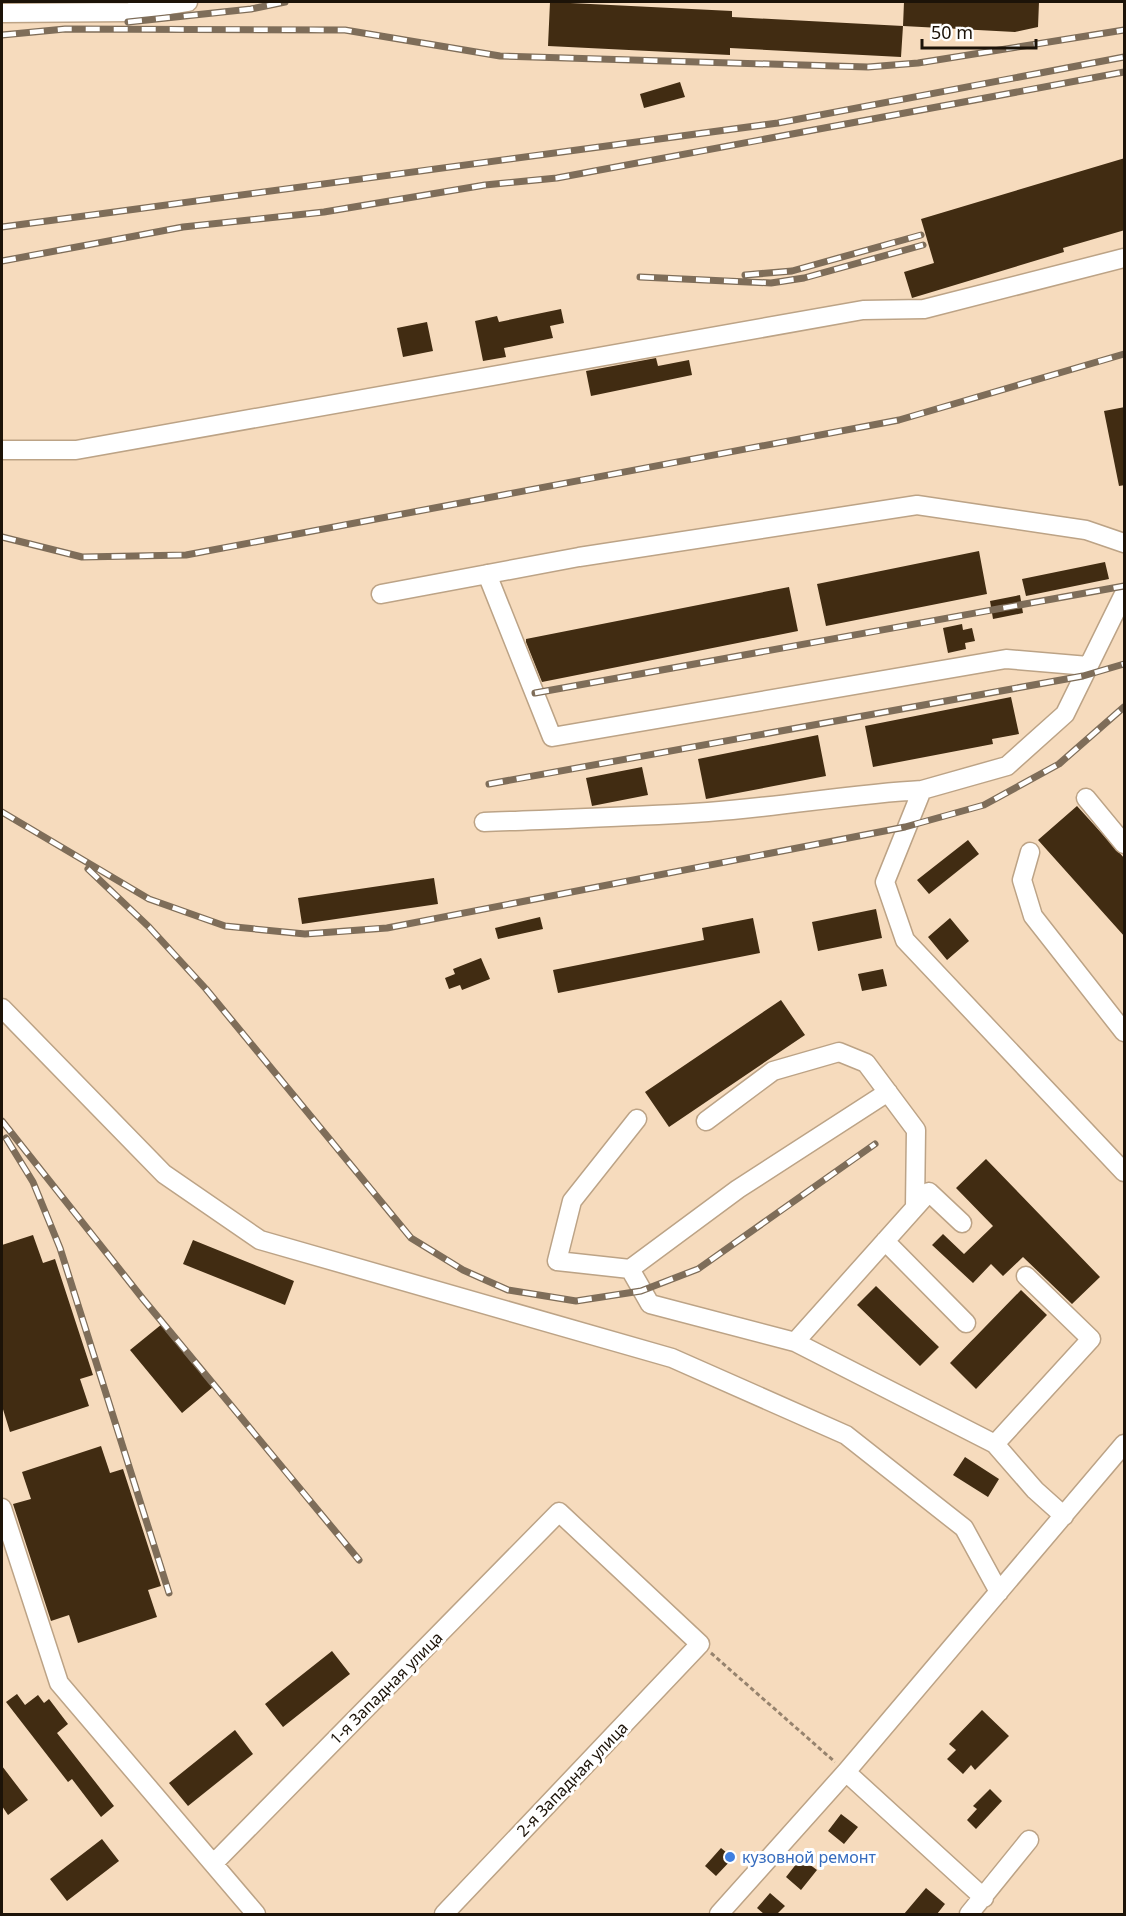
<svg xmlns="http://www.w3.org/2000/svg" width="1126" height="1916" font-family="'Noto Sans',sans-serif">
<rect width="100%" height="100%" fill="#f6dbbd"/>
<!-- building -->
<path fill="#412c12" d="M550 2 732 11V17L903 26 901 57 730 48V55L548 46Z
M904 2H1039L1038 27 1015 32 903 26Z
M680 82 685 97 644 108 640 94Z
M1125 158V230L1063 248 1064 252 912 298 904 272 934 263 921 219Z
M561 309 564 323 550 326 553 338 504 348 506 357 483 361 475 321 497 316 499 322Z
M427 322 433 351 403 357 397 328Z
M656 358 658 366 689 360 692 375 591 396 586 371Z
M1125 407V485L1119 486 1104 411Z
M979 551 987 594 826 626 817 584Z
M1105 562 1109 579 1026 596 1022 579Z
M789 587 798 631 542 682 526 642V639Z
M1020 595 1023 613 993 619 990 601Z
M962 624 963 630 972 628 975 641 965 643 966 649 948 653 943 628Z
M1011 697 1019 734 992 739 993 744 873 767 865 726Z
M818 735 826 776 706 799 698 759Z
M642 767 648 795 592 806 586 778Z
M1077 806 1125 859V937L1038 840Z
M968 840 979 854 929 894 917 880Z
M434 878 438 904 302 924 298 898Z
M876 909 882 938 818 951 812 922Z
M540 917 543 929 498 939 495 928Z
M753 918 760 953 558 993 553 970 704 940 702 928Z
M950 918 969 941 947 960 928 937Z
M481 958 490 979 462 990 460 985 449 989 445 978 455 974 453 969Z
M883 969 887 986 862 991 858 974Z
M781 1000 805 1035 669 1127 645 1092Z
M986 1159 1100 1277 1072 1304 1023 1257 1003 1276 991 1264 973 1283 932 1245 943 1234 964 1254 993 1226 956 1188Z
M33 1235 43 1263 55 1259 93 1375 80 1379 89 1406 10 1432 2 1406V1245Z
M193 1240 294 1281 285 1305 183 1264Z
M876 1286 939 1347 920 1366 857 1305Z
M1021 1290 1047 1315 976 1389 950 1363Z
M162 1324 213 1387 182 1413 130 1350Z
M101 1446 110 1473 123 1469 161 1586 148 1590 157 1617 78 1643 69 1615 51 1621 13 1504 31 1499 22 1472Z
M965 1457 999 1479 988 1497 953 1475Z
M332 1651 350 1674 283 1727 265 1704Z
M17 1694 25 1705 38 1695 44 1703 49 1699 68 1724 57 1733 114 1806 101 1817 72 1779 68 1782 6 1702Z
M982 1710 1009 1736 975 1770 971 1765 963 1774 947 1759 956 1750 949 1744Z
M235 1730 253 1754 188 1806 169 1783Z
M2 1766 28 1800 8 1815 2 1806Z
M990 1789 1002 1801 976 1829 967 1820 977 1809 973 1806Z
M841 1814 858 1827 844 1844 828 1831Z
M102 1839 119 1861 67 1901 50 1879Z
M721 1848 733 1858 716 1876 705 1866Z
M801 1858 817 1870 801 1890 786 1877Z
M926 1888 945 1904 937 1914H904Z
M770 1893 785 1906 777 1914H764L757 1908Z"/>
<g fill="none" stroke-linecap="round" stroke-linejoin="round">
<!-- minor casing -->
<g stroke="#bca386" stroke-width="21">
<path id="minor" d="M2 13 129 12 188 2
M2 450H76L863 310 924 309 1124 258
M487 574 552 737 1006 659 1088 666
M381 594 579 557 917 505 1086 530 1124 543
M1124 594 1065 714 1007 766 922 790 885 882 905 940 1124 1172
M1086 798 1124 844
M484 822C559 819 634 817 708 812 780 807 850 794 922 790
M1030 852 1022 880 1033 916 1124 1032
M2 1008 164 1174 260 1240 672 1358 846 1435 964 1528 999 1592
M637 1119 572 1201 557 1261 630 1269 738 1189 888 1092
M706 1121 773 1071 839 1052 866 1063 916 1130 915 1207
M885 1241 966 1323
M630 1269 650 1304 795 1342 995 1444 1035 1490 1064 1516
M795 1342 929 1192 962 1223
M995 1444 1091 1339 1026 1276
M2 1508 59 1683 256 1914
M846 1772 984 1898
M214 1863 559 1512 700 1644 444 1914
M719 1914 846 1772 1124 1444
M969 1914 1029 1840"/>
</g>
<!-- path -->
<path stroke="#96836e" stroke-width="3" stroke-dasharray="4.5 3" stroke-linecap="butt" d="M711 1653 835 1762"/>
<!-- minor -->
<use href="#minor" stroke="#fff" stroke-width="18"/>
<!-- rail casing -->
<g stroke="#7e6d59" stroke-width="7">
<path id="rail" d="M128 22 251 9 285 2
M2 35 65 29 345 30 500 56 868 67 918 63 1124 30
M2 227 778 123 1124 57
M2 261 183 227 324 212 485 185 557 178 1124 72
M745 275 792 271 921 235
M640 277 771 283 804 278 923 245
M2 537 82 557 186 555 899 420 1124 354
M535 693 1124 586
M489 784 1083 676 1124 664
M2 812 149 899 225 926 305 934 387 928 905 827 984 805 1059 764 1124 707
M88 869 149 927 206 989 411 1238 463 1270 508 1290 576 1301 641 1291 698 1269 875 1144
M2 1121 143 1299 359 1560
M6 1138 33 1182 60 1248 169 1593"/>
</g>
<!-- rail -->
<use href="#rail" stroke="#fff" stroke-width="4.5" stroke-dasharray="14" stroke-linecap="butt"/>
</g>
<!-- markers -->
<circle fill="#3f7fe0" stroke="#fff" stroke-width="2" cx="730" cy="1857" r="6"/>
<g text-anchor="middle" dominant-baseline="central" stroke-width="6" stroke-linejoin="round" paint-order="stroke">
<!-- street labels -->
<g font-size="16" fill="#1c1308" stroke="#fff">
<text transform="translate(386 1688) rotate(-45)">1-я Западная улица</text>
<text transform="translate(572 1779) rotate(-46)">2-я Западная улица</text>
</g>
<!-- shop labels -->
<g font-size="16" fill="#366cbe" stroke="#fff" text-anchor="start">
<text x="742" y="1857">кузовной ремонт</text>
</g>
</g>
<!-- border -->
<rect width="1126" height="1916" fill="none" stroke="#1c1308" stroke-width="6"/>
<!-- scale -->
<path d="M922 39v9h114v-9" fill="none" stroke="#1c1308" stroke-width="3"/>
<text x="931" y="39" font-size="18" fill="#1c1308" stroke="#ffffff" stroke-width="4.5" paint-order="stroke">50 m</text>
</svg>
